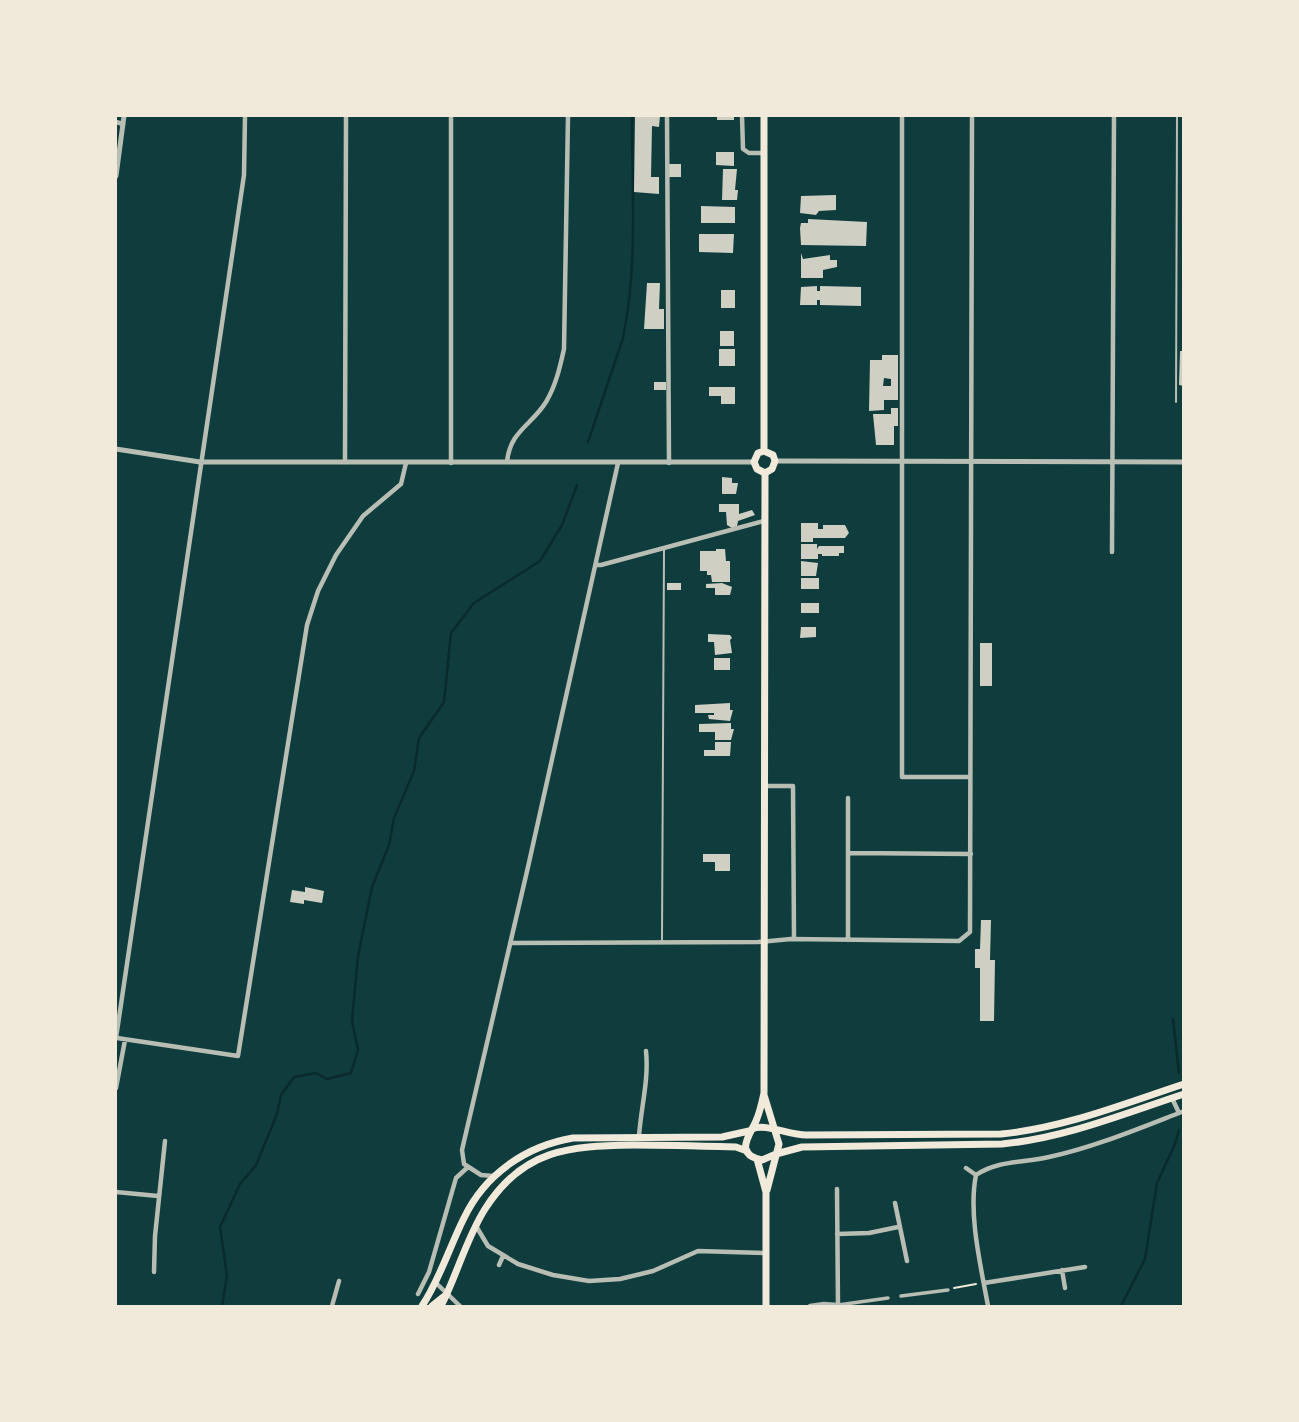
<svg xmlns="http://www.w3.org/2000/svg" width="1299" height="1422" font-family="Ubuntu,sans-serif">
<rect width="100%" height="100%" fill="#0f3d3e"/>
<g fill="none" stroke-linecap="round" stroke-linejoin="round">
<!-- stream -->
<path stroke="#0a2a2b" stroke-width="2.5" d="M588 442 623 338C638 266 632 189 632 116
M1173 1019 1179 1073
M222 1306 227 1276 220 1227 240 1184 256 1165 277 1114 281 1095 294 1077 316 1073 327 1079 351 1073 358 1050 352 1021 358 956 372 887 389 845 394 818 414 771 419 738 444 702 451 633 474 603 540 561 562 525 577 485
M1121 1306 1145 1259 1157 1183 1175 1144 1179 1130"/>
</g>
<!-- building -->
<path fill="#cfcfc3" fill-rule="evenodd" d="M635 116H660L659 127 652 126 651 177H659V194L634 192Z
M717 116H734V120H717Z
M716 152H734V166L716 165Z
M669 164H681V177H669Z
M723 169H737L735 190H738L737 200H722Z
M836 195V210L819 211 816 215 800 213 801 196Z
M701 206 735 207V223H701Z
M808 219 867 222 866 246 801 245 800 228 801 223H808Z
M699 234H734L733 253 699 252Z
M801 253 803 259 830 255V260H837V267L823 270V278H801Z
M647 283H660L659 309H664V329H644Z
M817 286V291H820V286L861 287V306L820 305V300H817V305H800L801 287Z
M721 290H735V308H721Z
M720 331H734V346H720Z
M719 349H735V366H719Z
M1180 351H1184V386L1179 385Z
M882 355H898V400H884V410L869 411 870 360H882ZM884 378 891 379V386H883Z
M654 382H666V390H654Z
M709 387H735V404H721V396H709Z
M891 408H898V426H894V445H876L873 414H891Z
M722 477 732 478V483H738L736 494H722Z
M719 504H739V514L752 510 755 515 738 521 737 526 732 528 727 525 726 512H719Z
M801 523H818V529H823V525H845L849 533 845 538H813V542H801Z
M801 544H817V549L819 546H844V553H839V556H822V554H818V559H801Z
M716 549H725L726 561H730V582H712L711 575H707V571H700V551H716Z
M801 561 818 563 816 576H801Z
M801 578H819V589H801Z
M667 583H681V590H667Z
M722 583 732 587 730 595H715V588H706V584Z
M801 603H819V613H801Z
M801 627H816V637L800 638Z
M708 634 730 635 732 638 730 640 732 653 715 655 714 642H708Z
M980 643H992V686H980Z
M714 658H730V670H714Z
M730 703V710H733L730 721 709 719 708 715H714V713H695V705Z
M731 723V729H734L731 740H715V732H699V724Z
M715 742H731L730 756H704V750H715Z
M703 854H730V871H715V862H703Z
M305 887 324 891 322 903 304 900V904L290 902 292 890 305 892Z
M981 920H991L990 960H995L994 1021H980V968H975V949H980Z"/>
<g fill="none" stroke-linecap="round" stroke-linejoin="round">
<!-- path -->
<path stroke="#f1e9da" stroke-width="2" d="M954 1288 976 1284"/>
<!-- service -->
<path stroke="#b8beb3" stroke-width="2" d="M1176 402 1177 116
M662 940 664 550"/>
<!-- pedestrian -->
<path stroke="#b8beb3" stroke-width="3.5" d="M901 1296 948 1290
M838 1305 888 1298"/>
<!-- minor -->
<path stroke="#b8beb3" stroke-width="4.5" d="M667 116 669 463
M742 116 743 149 749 153H763
M902 116V777H970
M116 122 123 124
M345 462 346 116
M507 462C510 431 531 426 546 402 556 385 560 367 564 349L568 116
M451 463V116
M1112 552 1114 116
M596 565H601L764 521
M765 786H793L794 939
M849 853 971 854
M848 940V798
M510 943 758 942 791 939 959 941 970 932 972 116
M116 1038 244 175 245 116
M117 1038 238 1056 307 625 318 591 336 555 363 516 401 484 406 463
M116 1088 125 1040
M1172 1098 1179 1113
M639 1136C641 1107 649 1080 646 1051
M966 1168 976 1175
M493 1176 481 1175 464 1164 462 1150 528 867 618 463
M837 1189 838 1306
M116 1192 158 1196
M895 1203 907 1261
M476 1226 488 1246 518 1264 553 1275 589 1281 620 1279 653 1271 698 1251 766 1253
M837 1234 869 1233 898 1227
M499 1265 503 1256
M1062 1270 1065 1288
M154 1272 155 1236 165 1141
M436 1283 460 1306
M984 1283 1085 1267
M418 1294 429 1272 456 1178 468 1167
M332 1306 339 1281
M810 1306 824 1304 837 1305
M988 1306C981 1267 968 1214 976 1175 998 1160 1024 1163 1049 1157 1095 1147 1140 1128 1184 1111"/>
<!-- tertiary -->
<path stroke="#b8beb3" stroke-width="5" d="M116 176 124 116
M116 449 200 462H754
M775 461 1184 462"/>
<!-- primary -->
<path stroke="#f1e9da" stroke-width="7" d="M764 451V116
M764 451 773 455 775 461 772 469 765 473
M764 451 758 453 754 462 757 469 765 473
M765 473 764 1093C762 1102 760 1112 756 1121 750 1135 733 1154 762 1160L776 1154 802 1147 1002 1144C1065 1138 1123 1114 1184 1094
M764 1095 779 1144 767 1190
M752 1129C765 1123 789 1135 806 1135L1001 1134C1064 1128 1123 1104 1184 1084
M757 1159 766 1192V1306
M422 1306C440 1279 449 1248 464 1218 485 1174 526 1146 573 1138L722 1137 749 1131
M432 1306 447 1294
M441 1306C457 1275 466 1239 485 1209 523 1149 569 1146 634 1145 668 1145 702 1146 736 1147L747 1151"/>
</g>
<!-- border -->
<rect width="1299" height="1422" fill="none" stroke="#f1e9da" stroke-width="234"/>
</svg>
